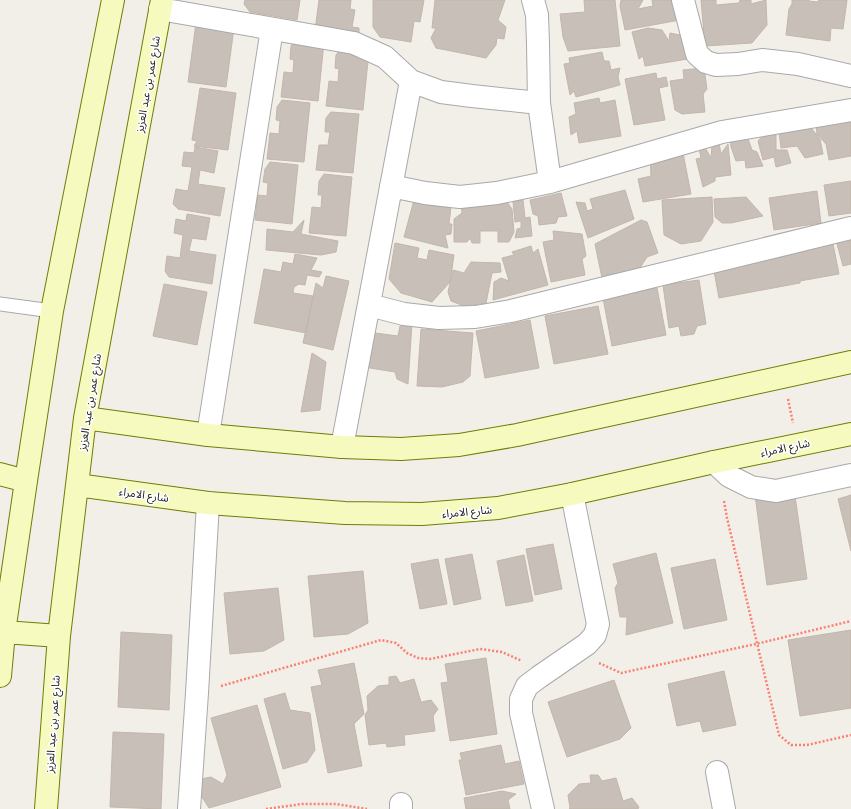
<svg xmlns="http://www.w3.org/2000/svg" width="851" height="809" font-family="'Open Sans','Noto Sans Arabic',sans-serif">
<rect width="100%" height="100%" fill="#f2efe9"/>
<!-- building -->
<path fill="#c7bfb8" stroke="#c4b6ab" d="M245 0H300L297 20 250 12 244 4Z
M319 0H351L350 9 355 10 352 27 359 28V36L315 30Z
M373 0H424L420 22 414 21 411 42 380 37 373 27Z
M435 0H505L498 20 506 27 504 39 497 38 496 45 486 58 436 48 431 38 436 28H432Z
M584 0H615L620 46 568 51 563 37 560 14 585 12Z
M621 0H643L638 9 653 6 652 0H676L680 20 625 30 620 6Z
M701 0H716V5L739 3 740 0H751V4L766 0 767 25 752 43 705 46Z
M792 0H809V1L817 2 819 0H847L843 29 831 28 830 41 786 35 789 9 792 4Z
M196 23 234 28 226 87 188 82Z
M648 28 662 30 669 41 670 33 685 36 688 59 645 66 643 56 639 59 632 32Z
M296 39 324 42 318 101 281 97 284 72 293 73 294 60 290 59 291 46Z
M341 48 369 51 363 110 326 106 329 81 338 82 339 69 335 68 336 55Z
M602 52 604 61H609L611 70 620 68 618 77 620 85 576 97 574 91 570 95 564 64 570 63 569 58Z
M704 68 707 89 703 94 705 112 682 114 675 110 670 81 684 79 683 70Z
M656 73 657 79 666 77 668 86 659 88 665 120 634 125 625 79Z
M200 88 236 93 228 150 194 146 197 141 192 140Z
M599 98 600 103 615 100 621 136 579 143 577 131 571 135 569 117 576 114 574 103Z
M282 100 310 103 304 162 267 159 270 133 279 134 280 121 276 120 277 107Z
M331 112 359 114 353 173 316 170 319 145H328L330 132H325L326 118Z
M815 117 851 120V156L829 160 826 144 817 134Z
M778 124H803L812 129 820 139 823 154 805 158 797 146 781 148Z
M764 134H776V150H787L791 163 776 167 774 157 763 160 758 141Z
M747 136 752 150 757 152 763 166 746 168 745 160 736 161 731 147 730 137Z
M719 143 721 154 728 144 731 175 715 177V181L703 187 696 159 701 158 699 148 704 146 711 158 712 145Z
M195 147 218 151 214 173 200 170 198 184 225 188 220 216 178 209 173 204 176 189 188 191 192 167 182 166 184 152 194 153Z
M683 153 691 194 643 202 638 179 651 176 650 156Z
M270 162 298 165 292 224 255 220 258 195 267 196 268 183 263 182 265 169Z
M324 174 352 177 346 236 309 233 312 207 321 208 322 195H318L319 181Z
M851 181V213L829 216 824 185Z
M625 190 634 219 588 238 576 202 585 203 587 211 593 209 590 199Z
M817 191 821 223 774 230 769 198Z
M561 193 567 216 558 217 556 223 539 225 538 216 533 214 530 200Z
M503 196 512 209 514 232 509 242H498V231H480V243H472L470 238 467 242H454V219L462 213 461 204Z
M712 197 713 222 701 241 681 244 664 235 662 200Z
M746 197 763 216 731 223H722L715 217 714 199Z
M414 200 435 206 451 207 449 224H452L451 234 445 235 448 248 404 237Z
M523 200 525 218 530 217 532 236 515 238 517 229 521 228V221L515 222 513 202Z
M187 214 210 218 206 240 192 238 189 251 216 255 212 284 169 277 165 271 167 256 180 258 183 235 174 233 176 219 186 221Z
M304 220 301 234 338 241 336 252 321 255 266 250 267 229 293 232Z
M641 220 647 222 658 253 647 257 638 271 602 278 595 244Z
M851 229V264L843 266 834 233Z
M553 231 582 234 586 256 582 259 585 275 551 282 543 242 554 240Z
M395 243 419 248 417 258 427 260 429 250 454 255 450 282 432 302 401 293 389 279Z
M833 244 839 274 800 281V283L719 298 713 266Z
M531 246 533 253 538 249 548 285 493 300 494 282 501 278 509 281 502 258 514 255 512 252Z
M295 254 317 258 311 270 322 272 319 277 307 275 305 285 299 284 294 287 293 293 313 296 306 333 254 323 264 269 281 272 283 262 293 264Z
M471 262 500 263 501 272 492 273 486 303 464 306 451 301 448 292 453 270 464 273Z
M326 276 349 281 333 350 303 343 316 283 323 288Z
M699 280 706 324 697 326 694 334 681 336 679 326 669 328 663 285Z
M164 284 207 292 197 345 153 336Z
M657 288 666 335 612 346 603 298Z
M598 306 608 354 554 364 545 316Z
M530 320 539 368 485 378 476 331Z
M372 321 375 333 398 336 400 326 412 323 408 384 397 379 395 372 364 367Z
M421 329 473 333 470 376 463 382 442 387 417 386Z
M312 353 326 362 320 410 301 412Z
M794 489 807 579 767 585 755 495Z
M851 495V551L838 499Z
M553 544 562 589 535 595 526 549Z
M656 553 673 623 626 635 627 617H620L615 588 618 583 613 564Z
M472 554 481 599 454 605 445 559Z
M524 555 533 601 506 606 497 561Z
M438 559 447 604 420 609 411 564Z
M715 559 727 620 684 629 671 568Z
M363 571 368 623 348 634 314 637 308 576Z
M278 588 284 640 264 651 230 654 224 593Z
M851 630V708L800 716 788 640Z
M121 632 172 635 169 710 118 707Z
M486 658 497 734 450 741 441 683 448 682 445 664Z
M354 663 364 714 354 724 362 766 328 773 311 687 322 685 318 670Z
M724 671 736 725 703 732 700 721 677 726 668 684Z
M396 676 400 683 414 679 421 702 431 700 438 709 433 716 435 731 404 735 405 745 387 747 386 743 369 745 365 715 368 710 367 696 378 686 389 685V677Z
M614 680 631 728 620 739 567 757 548 702Z
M285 693 290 710 310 713 315 750 307 762 283 769 264 699Z
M257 705 281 787 209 808 198 791 196 780 211 777 223 784 227 775 211 718Z
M113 732 164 734 161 809 110 807Z
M501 745 505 764 519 761 524 784 466 795 459 760H462L460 753Z
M590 775H598L602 781 616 778 623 801 632 798 639 807 638 809H569L570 808 568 795 579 784 591 783Z
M502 791 516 794 508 800 510 809H466L464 798Z"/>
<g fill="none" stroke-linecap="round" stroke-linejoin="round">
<!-- lane casing -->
<g stroke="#a9a9a9" stroke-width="15">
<path id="lane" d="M0 304 52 311"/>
</g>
<!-- street casing -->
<g stroke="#a9a9a9" stroke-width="24">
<path id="street" d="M533 0 537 15 538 43 539 103 550 182
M683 0 697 54 706 62 716 65 738 64 762 60 798 64 851 76
M160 9 354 43 385 57 411 81 441 92 472 96 539 103
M391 186 425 193 460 197 497 193 550 182 722 132 851 110
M369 305 404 314 439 318 475 317 511 311 851 228
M208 435 272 29
M342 447 411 81
M714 462 729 476 751 487 776 491 851 475
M717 772 724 809
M401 804V809
M189 809 197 693 208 503
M543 809 521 713V699L527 686 539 677 587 644 595 635 598 624 572 494"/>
</g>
<!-- secondary casing -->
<g stroke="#707d05" stroke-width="24">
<path id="secondary" d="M85 418 208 435 342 447 401 449 459 445 517 435 851 362
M0 474 26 481
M77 485 208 503 345 513 422 514 498 508 572 494 714 462 851 434
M4 632 59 636
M0 676 4 632 26 481 52 311 113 0
M46 809 59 636 85 418 162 0"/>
</g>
<!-- path -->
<path stroke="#fa8072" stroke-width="2.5" stroke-dasharray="2 2" stroke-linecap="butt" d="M788 399 793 423
M724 501 727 518 779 735 791 745H807L851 735
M599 663 621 673 644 668 756 644 851 621
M221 686 381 640 396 643 407 653 418 658 430 659 480 649 502 652 522 661
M266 809 302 804H336L367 809"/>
<!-- lane -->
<use href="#lane" stroke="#fff" stroke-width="13"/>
<!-- street -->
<use href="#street" stroke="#fff" stroke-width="22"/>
<!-- secondary -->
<use href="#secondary" stroke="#f7fabf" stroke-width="22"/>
</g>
<g text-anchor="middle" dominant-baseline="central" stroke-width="3" stroke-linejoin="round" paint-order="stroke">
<!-- street labels -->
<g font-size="11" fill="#222" stroke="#fff">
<text transform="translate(147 84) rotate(-80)">شارع عمر بن عبد العزيز</text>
<text transform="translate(89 402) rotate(-81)">شارع عمر بن عبد العزيز</text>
<text transform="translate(785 447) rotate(-12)">شارع الامراء</text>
<text transform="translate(144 494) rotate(8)">شارع الامراء</text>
<text transform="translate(467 511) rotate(-5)">شارع الامراء</text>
<text transform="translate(52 724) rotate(-86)">شارع عمر بن عبد العزيز</text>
</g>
</g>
</svg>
